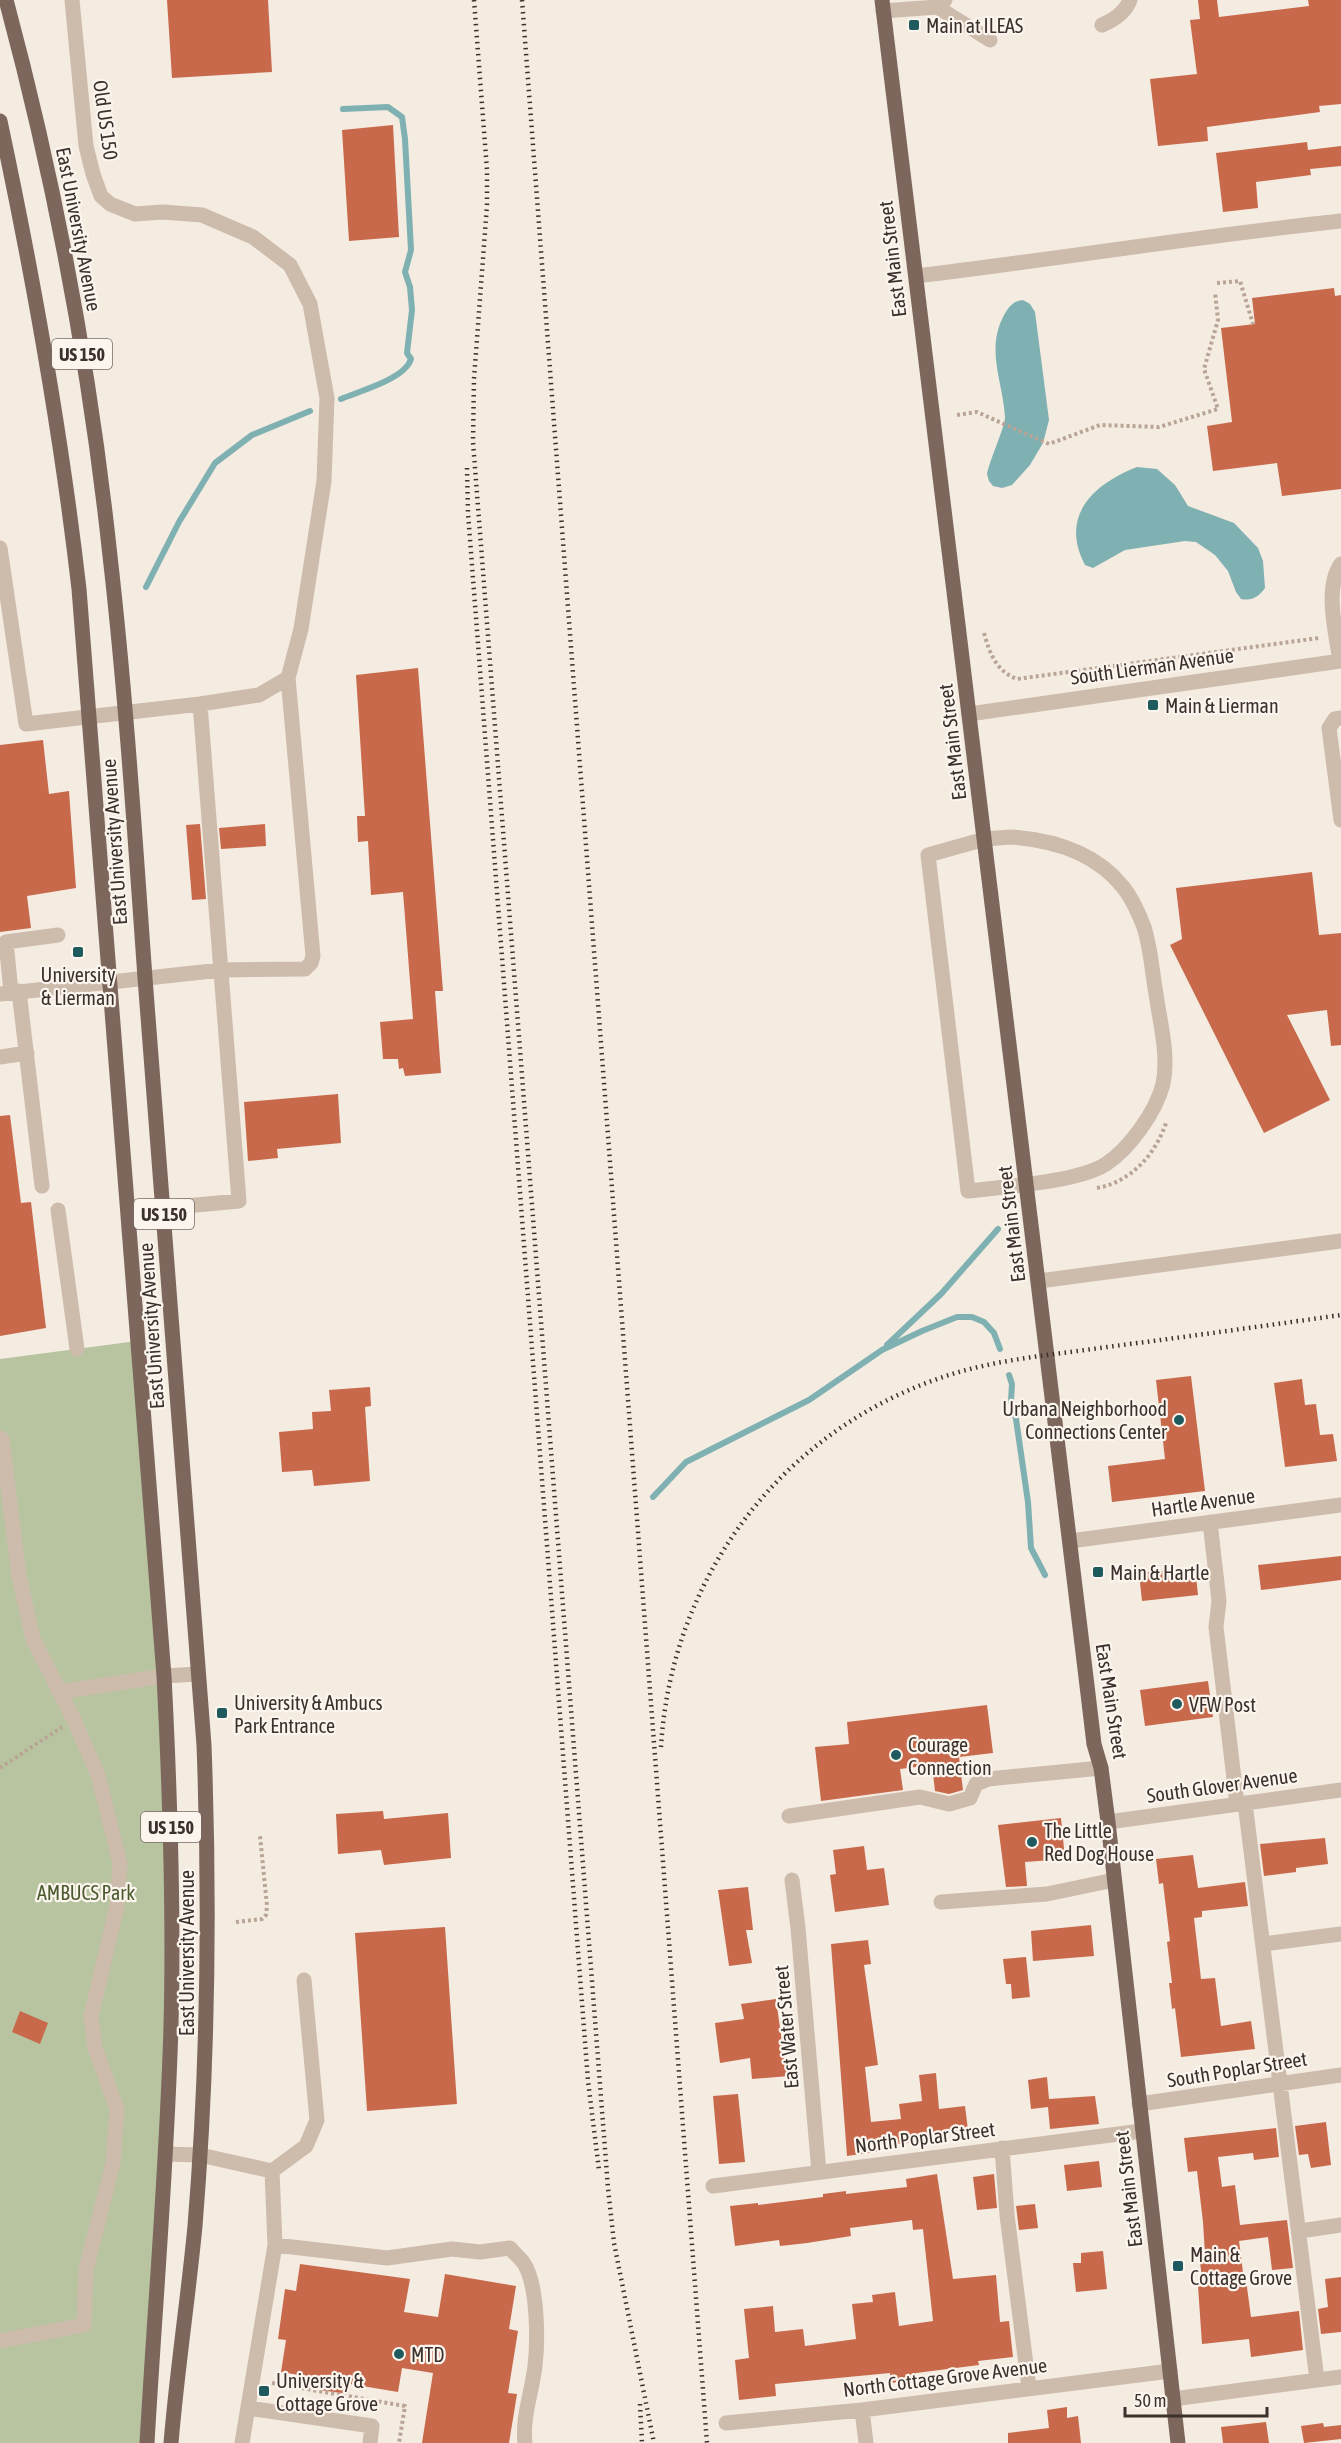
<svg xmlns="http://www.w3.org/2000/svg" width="1341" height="2443" font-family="'Asap Condensed',sans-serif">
<rect width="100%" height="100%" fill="#f4ebe1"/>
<!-- green -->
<path fill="#b8c4a0" d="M137 1341 172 1918 147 2443H0V1359Z"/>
<!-- water -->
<path fill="#7fb0b2" d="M1023 300 1030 304 1035 312 1049 420 1043 443 1030 465 1012 485 1002 488 993 486 989 481 987 474C990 459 1005 427 1005 417 1003 382 986 351 1003 317 1008 308 1012 301 1023 300Z
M1137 467 1157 469 1175 485 1188 506 1234 523 1258 548 1263 561 1265 588C1258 597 1253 601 1241 599L1236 592 1228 571 1215 555 1196 542 1185 541 1125 550 1093 568 1085 565C1059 515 1094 484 1137 467Z"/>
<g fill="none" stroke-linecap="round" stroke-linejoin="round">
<!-- stream -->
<path stroke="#7fb0b2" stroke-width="6" d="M341 399C360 391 405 379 411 359L407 353 412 310 410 287 405 272 411 250 405 139 402 117 388 107 343 109
M146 587 179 522 215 463 252 435 310 411
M887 1345 941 1294 998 1229
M1009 1375 1012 1384 1011 1401 1016 1419 1028 1502 1031 1548 1045 1575
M653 1497 686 1462 809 1400 882 1350 922 1331 957 1317H972L984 1322 994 1333 1000 1349"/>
</g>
<!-- building -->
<path fill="#c8694b" d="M167 0H268L272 72 172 78Z
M1198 0H1217L1219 17 1309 6 1308 0H1341V104L1319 106 1320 112 1207 127 1208 141 1158 146 1150 79 1197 74 1190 20 1200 19Z
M393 125 399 237 349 241 342 130Z
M1307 142 1308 150 1341 146V166L1310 169 1311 175 1256 182 1258 208 1223 212 1216 153Z
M1334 288 1335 296 1341 295V489L1282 496 1277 463 1213 471 1207 426 1232 422 1221 328 1255 324 1252 298Z
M418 668 443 991H435L441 1073 405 1076 403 1068 399 1069 398 1059H383L380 1022 413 1019 403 892 371 895 368 841 358 842 357 816H365L356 675Z
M43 740 49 794 69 791 76 888 27 896 31 928 0 932V745Z
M200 824 206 899 192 900 186 825Z
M265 824 266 846 221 849 219 828Z
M1312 872 1319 935 1341 933V1045L1331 1046 1327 1010 1287 1015 1330 1100 1264 1133 1170 945 1182 939 1176 888Z
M338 1094 341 1143 277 1149 278 1158 248 1161 244 1102Z
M10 1115 21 1203 31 1202 46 1328 0 1336V1116Z
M1191 1376 1205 1491 1112 1502 1108 1466 1165 1459 1156 1380Z
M1302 1379 1305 1405 1316 1404 1320 1435 1333 1434 1337 1461 1285 1467 1274 1383Z
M370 1387 371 1406 365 1407 370 1481 314 1486 312 1470 282 1472 279 1432 313 1429 312 1412 331 1411 329 1390Z
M1341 1556V1580L1261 1590 1258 1565Z
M1195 1567 1198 1595 1142 1601 1139 1573Z
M1208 1681 1213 1717 1145 1726 1140 1690Z
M987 1705 993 1753 959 1757 963 1790 949 1794 935 1791 932 1765 900 1769 903 1790 821 1801 815 1747 849 1744 847 1722Z
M383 1811 384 1819 448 1813 451 1858 384 1865 381 1850 338 1854 336 1814Z
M1061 1818 1065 1859 1025 1862 1027 1886 1006 1887 998 1825Z
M1325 1838 1328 1864 1296 1868V1872L1264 1876 1260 1844Z
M864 1846 867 1870 884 1868 889 1905 835 1912 830 1875 836 1874 833 1850Z
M1193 1855 1198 1888 1245 1882 1248 1906 1202 1911V1917L1194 1918 1201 1979 1215 1978 1221 2026 1251 2021 1255 2049 1181 2057 1175 2008 1172 2009 1169 1983H1172L1167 1942 1170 1941 1163 1883 1159 1884 1156 1859Z
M748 1887 753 1930H746L752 1963 729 1966 718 1890Z
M1091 1925 1094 1956 1033 1961 1031 1931Z
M445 1927 457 2104 367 2111 355 1933Z
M868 1940 871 1964 864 1965 878 2065 865 2067 871 2122 901 2119 899 2104 922 2101 919 2075 936 2073 939 2109 965 2106 968 2130 923 2136 924 2141 882 2146V2151L847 2156 831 1944Z
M1026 1957 1030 1997 1012 1999 1011 1984H1006L1003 1959Z
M776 1999 783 2049H786L789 2076 752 2079 750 2058 720 2063 715 2023 744 2019 741 2004Z
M20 2011 48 2023 40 2044 12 2032Z
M1047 2077 1049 2099 1095 2096 1099 2124 1050 2129 1048 2107 1031 2109 1028 2080Z
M738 2094 745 2162 719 2164 713 2096Z
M1326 2122 1331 2165 1311 2168 1308 2154 1299 2155 1295 2126Z
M1276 2128 1279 2157 1254 2160 1253 2153 1218 2157 1222 2187 1235 2185 1240 2225 1287 2220 1293 2268 1272 2270 1268 2237 1239 2241 1244 2280H1246L1251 2317 1299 2311 1303 2350 1251 2357 1249 2339 1202 2344 1198 2286 1203 2285 1199 2255 1205 2254 1203 2222 1197 2171 1188 2172 1184 2138Z
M1099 2161 1102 2187 1067 2191 1064 2165Z
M937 2174 953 2279 996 2275 1000 2322 1009 2321 1013 2357 978 2361 979 2365 916 2373V2380L891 2383 890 2373 775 2384 776 2396 739 2400 735 2360 749 2358 744 2309 773 2306 775 2332 803 2329 805 2346 856 2339 852 2304 873 2302 872 2295 895 2292 899 2326 933 2321 923 2229 913 2230 912 2220 850 2228 851 2236 807 2243 780 2246 779 2240 735 2246 730 2206 758 2203V2205L823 2197V2194L846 2191V2194L907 2187 906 2179Z
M994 2174 997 2208 977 2210 973 2177Z
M1035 2204 1038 2228 1019 2230 1016 2206Z
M1103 2251 1107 2289 1076 2292 1073 2263H1081V2253Z
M300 2264 410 2279 404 2312 438 2317 445 2274 516 2286 509 2329 518 2331 508 2393 517 2394 509 2443H422L433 2373 402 2368 398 2392 350 2384 348 2394 320 2390 322 2379 281 2372 286 2340 278 2339 285 2289 296 2291Z
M1341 2277V2332L1321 2334 1318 2309 1328 2307 1325 2279Z
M1067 2407V2418L1078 2416 1081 2443H1008V2433L1049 2428 1047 2410Z
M1266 2422 1269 2443H1223L1221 2427Z
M1323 2423 1324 2427 1341 2425V2439L1304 2443 1301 2426Z"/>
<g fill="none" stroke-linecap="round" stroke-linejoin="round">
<!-- path -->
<path stroke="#b9a596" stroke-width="4" stroke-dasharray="3 3" stroke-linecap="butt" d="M1217 283 1240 281 1253 324
M957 415 977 412 1049 444 1100 425 1159 427 1218 409 1204 369 1218 320 1215 292
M984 633C990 654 996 671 1017 679L1319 638
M1097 1188C1131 1182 1155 1155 1166 1123
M0 1768 62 1727
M236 1922 262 1919 266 1915 267 1906 260 1836
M272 2383 405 2406 399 2443"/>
<!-- minor -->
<path stroke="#cdbbac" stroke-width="15" d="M72 0 86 146 93 174 101 196 110 204 135 214 163 212 202 215 253 237 290 265 310 304 327 398 324 481 301 629 288 678 259 695 200 704
M945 0 937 7 990 40
M883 11 937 7
M1102 25C1114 20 1125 13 1130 0
M916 276C1058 259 1199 236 1341 221
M0 548 26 724 200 704 239 1201 164 1208
M1340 661C1336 634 1324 587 1341 564
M969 714 1341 661
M1341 718 1335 719 1329 728 1341 820
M1011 837C1053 840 1096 853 1123 887 1132 898 1139 914 1144 927 1151 949 1152 972 1156 994 1160 1023 1169 1055 1163 1084 1156 1112 1129 1149 1106 1164 1079 1182 1002 1187 968 1191L928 855 985 839Z
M19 991 42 1186
M11 992 6 942 58 935
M0 994 221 970 305 969 311 963 313 956 288 678
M0 1057 27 1053
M58 1210 77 1349
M1039 1281 1341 1241
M0 1438 2 1439 19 1576 33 1639 74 1720 98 1775 120 1863 117 1906 91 2016 95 2048 117 2109 113 2163 86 2270 84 2325 0 2341
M1210 1522 1219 1601 1216 1627 1237 1804
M1070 1541 1341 1505
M59 1692 164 1676 198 1674
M1245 1803 1317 2380
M789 1816 920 1797 949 1804 970 1798 976 1784 988 1779 1101 1768
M1108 1822 1341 1790
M792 1880 798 1928 819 2172
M941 1902 1047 1894 1114 1880
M1263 1944 1341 1934
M1139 2104 1341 2075
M1002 2148 1007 2215 1029 2388
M165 2154 200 2155 272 2171 275 2245 242 2443
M272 2171 306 2146 317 2120 304 1980
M713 2186 1142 2131
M1300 2231 1341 2225
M275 2245 387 2258 452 2249 480 2252 510 2248C514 2253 519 2257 523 2262 538 2283 538 2340 535 2366 532 2392 522 2417 525 2443
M1173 2399 1341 2377
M248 2408 372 2426 370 2443
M862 2410 866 2443
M726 2423 862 2410 1170 2371"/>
<!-- major -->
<path stroke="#7d675c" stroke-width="15" d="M6 0C55 182 90 369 110 556 126 696 135 837 145 978 165 1234 183 1490 204 1745 210 1906 208 2066 195 2226 188 2299 177 2371 171 2443
M882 0 1082 1644 1094 1744 1101 1768 1108 1822 1178 2443
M0 121C33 276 61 432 79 589L164 1676C170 1793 174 1909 171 2026 167 2165 155 2304 147 2443"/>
<!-- rail -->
<path stroke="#3b302b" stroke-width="4.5" stroke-dasharray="1.5 4.5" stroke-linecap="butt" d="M474 0 487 170V205L474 379 473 442 608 2188 614 2243 654 2443
M522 0 707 2443
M467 468 468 513 588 2081 599 2170
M661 1747C671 1578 781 1431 943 1377 996 1359 1052 1355 1107 1347 1185 1337 1263 1326 1341 1315
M640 2404 642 2443"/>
</g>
<!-- markers -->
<g fill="#1f5a5e" stroke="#fbf5ee" stroke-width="2">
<rect x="908" y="19" width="12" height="12" rx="3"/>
<rect x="1147" y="699" width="12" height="12" rx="3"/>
<rect x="72" y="946" width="12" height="12" rx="3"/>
<circle cx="1179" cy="1420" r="6"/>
<rect x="1092" y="1566" width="12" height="12" rx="3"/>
<circle cx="1177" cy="1704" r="6"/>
<rect x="216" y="1707" width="12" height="12" rx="3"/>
<circle cx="896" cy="1755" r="6"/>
<circle cx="1032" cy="1842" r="6"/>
<rect x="1172" y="2260" width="12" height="12" rx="3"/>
<circle cx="399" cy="2354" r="6"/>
<rect x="258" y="2385" width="12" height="12" rx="3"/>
</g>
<g text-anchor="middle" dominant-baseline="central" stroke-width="4.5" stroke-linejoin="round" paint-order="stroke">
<!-- shield labels -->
<g fill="#fbf5ee" stroke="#756b66" stroke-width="1.5">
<rect x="52" y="339" width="60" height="30" rx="4.5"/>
<rect x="134" y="1199" width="60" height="30" rx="4.5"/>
<rect x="141" y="1812" width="60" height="30" rx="4.5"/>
</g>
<g font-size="18" font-weight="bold" fill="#3b302b">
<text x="82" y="354">US 150</text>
<text x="164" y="1214">US 150</text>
<text x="171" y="1827">US 150</text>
</g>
<!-- poi labels -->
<g font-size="20" fill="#3b302b" stroke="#fbf5ee" text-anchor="start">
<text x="926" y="25">Main at ILEAS</text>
<text x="1165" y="705">Main &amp; Lierman</text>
<text x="78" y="974" text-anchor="middle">University<tspan x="78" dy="23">&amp; Lierman</tspan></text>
<text x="1167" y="1408" text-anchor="end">Urbana Neighborhood<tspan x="1167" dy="23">Connections Center</tspan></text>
<text x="1110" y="1572">Main &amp; Hartle</text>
<text x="234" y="1702">University &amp; Ambucs<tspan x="234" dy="23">Park Entrance</tspan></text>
<text x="1189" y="1704">VFW Post</text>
<text x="908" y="1744">Courage<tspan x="908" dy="23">Connection</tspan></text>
<text x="1044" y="1830">The Little<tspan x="1044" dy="23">Red Dog House</tspan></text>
<text x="1190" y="2254">Main &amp;<tspan x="1190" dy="23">Cottage Grove</tspan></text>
<text x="411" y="2354">MTD</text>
<text x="276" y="2380">University &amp;<tspan x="276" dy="23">Cottage Grove</tspan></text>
</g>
<!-- street labels -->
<g font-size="20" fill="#3b302b" stroke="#fbf5ee">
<text transform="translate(106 120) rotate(82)">Old US 150</text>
<text transform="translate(79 229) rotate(79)">East University Avenue</text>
<text transform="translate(892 259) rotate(-97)">East Main Street</text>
<text transform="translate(1152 666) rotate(-8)">South Lierman Avenue</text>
<text transform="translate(952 742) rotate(-97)">East Main Street</text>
<text transform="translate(114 842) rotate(-94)">East University Avenue</text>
<text transform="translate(1011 1224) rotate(-97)">East Main Street</text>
<text transform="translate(151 1326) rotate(-94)">East University Avenue</text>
<text transform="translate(1203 1502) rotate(-8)">Hartle Avenue</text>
<text transform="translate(1112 1701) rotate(81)">East Main Street</text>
<text transform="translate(1222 1785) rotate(-8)">South Glover Avenue</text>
<text transform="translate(186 1953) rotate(-90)">East University Avenue</text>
<text transform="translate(786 2027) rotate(-95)">East Water Street</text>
<text transform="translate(1237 2069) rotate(-9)">South Poplar Street</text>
<text transform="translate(925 2137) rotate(-7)">North Poplar Street</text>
<text transform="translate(1128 2189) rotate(-97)">East Main Street</text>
<text transform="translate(945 2377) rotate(-7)">North Cottage Grove Avenue</text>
</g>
<!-- park labels -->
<g font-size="20" fill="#4a5a2e" stroke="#fbf5ee">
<text x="86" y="1892">AMBUCS Park</text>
</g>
</g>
<!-- scale -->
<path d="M1125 2407v9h142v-9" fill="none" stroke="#3b302b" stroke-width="3"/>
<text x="1134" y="2407" font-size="18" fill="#3b302b" stroke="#fbf5ee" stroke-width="4.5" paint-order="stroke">50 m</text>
</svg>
